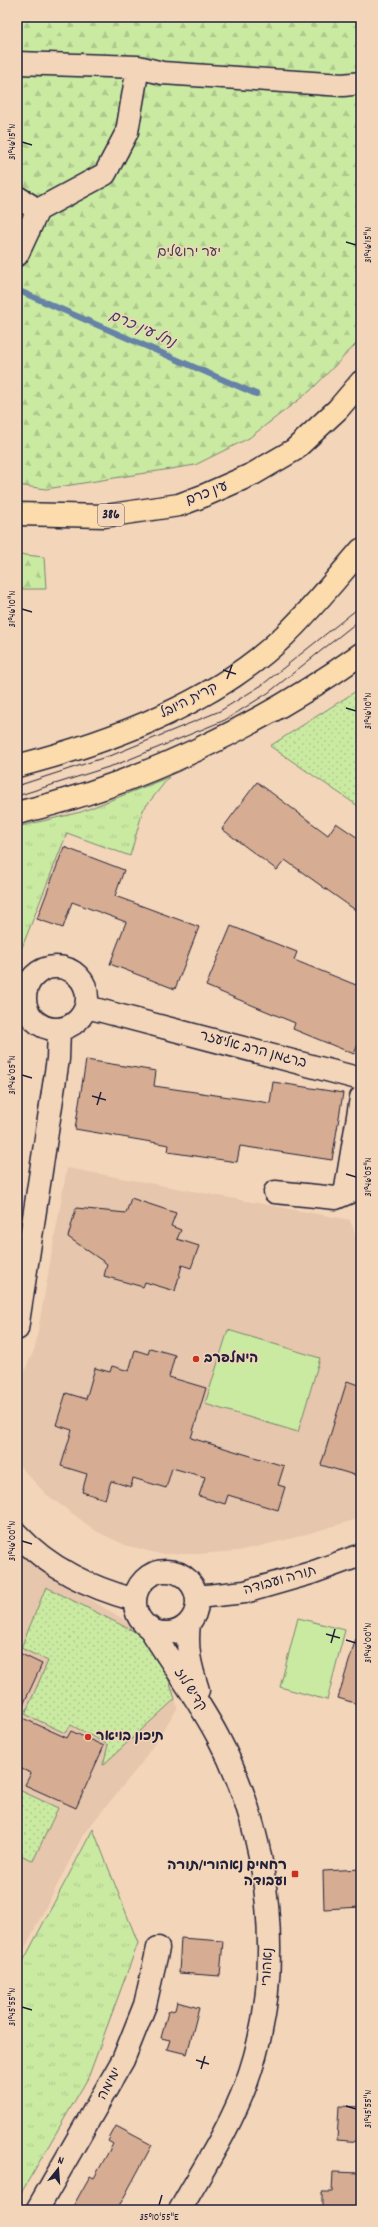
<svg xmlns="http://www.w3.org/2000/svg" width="378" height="2227" font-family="Dekko,'Playpen Sans Hebrew',sans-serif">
<defs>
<pattern id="grass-tufts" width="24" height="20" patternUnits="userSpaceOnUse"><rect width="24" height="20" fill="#caeaa2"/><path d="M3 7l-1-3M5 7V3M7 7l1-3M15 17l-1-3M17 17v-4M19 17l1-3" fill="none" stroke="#adc88c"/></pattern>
<pattern id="forest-firs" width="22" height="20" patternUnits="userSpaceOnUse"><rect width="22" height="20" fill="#caeaa2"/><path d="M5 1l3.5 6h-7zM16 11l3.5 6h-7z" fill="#adc88c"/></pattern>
<pattern id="park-dots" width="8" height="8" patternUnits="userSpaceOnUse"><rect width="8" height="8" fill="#caeaa2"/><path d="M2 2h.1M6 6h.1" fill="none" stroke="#adc88c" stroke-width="1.8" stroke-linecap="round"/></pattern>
</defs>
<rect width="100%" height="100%" fill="#f3d5b9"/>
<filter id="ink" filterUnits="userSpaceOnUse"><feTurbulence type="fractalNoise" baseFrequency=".025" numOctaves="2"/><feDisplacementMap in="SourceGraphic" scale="8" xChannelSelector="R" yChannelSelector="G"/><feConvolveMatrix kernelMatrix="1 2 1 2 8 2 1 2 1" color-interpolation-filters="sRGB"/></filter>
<g filter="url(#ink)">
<!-- built -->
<path fill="#e6c6ac" d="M67 1168 350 1220 361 1251V1518L289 1539 238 1551 196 1554H160L125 1545 96 1531 46 1494 17 1463V1388L35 1348Z
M17 1549 89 1599 145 1632 172 1677 177 1709 140 1765 84 1833 17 1963Z"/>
<!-- grass -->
<path fill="url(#grass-tufts)" stroke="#76866e" d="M169 777 143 810 130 856 67 833 17 960V827L81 812Z
M93 1829 138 1943 88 2078 17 2200V1973Z"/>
<!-- forest -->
<path fill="url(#forest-firs)" stroke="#76866e" d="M17 17H361V339L310 391 249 438 195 465 46 489 17 485Z
M17 554 44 557 46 589H17Z"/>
<!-- park -->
<path fill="url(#park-dots)" stroke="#76866e" d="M361 688V808L270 746Z
M46 1587 145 1637 156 1660 167 1675 175 1699 103 1765 108 1745 71 1725 65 1733 25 1714 48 1661 21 1648Z
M17 1789 58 1808 33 1861 17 1853Z"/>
<!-- pitch -->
<path fill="#caeaa2" stroke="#76866e" d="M228 1330 320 1358 298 1432 205 1404Z
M298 1618 345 1630 327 1700 280 1687Z"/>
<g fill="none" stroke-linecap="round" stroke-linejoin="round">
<!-- stream -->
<path stroke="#6682a6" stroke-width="6" d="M17 290 256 394"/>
</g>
<!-- building -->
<path fill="#d6ad93" stroke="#22223b" d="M257 782 328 835 336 823 361 840V914L285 860 277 870 222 829Z
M64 847 124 870 115 896 199 927 175 989 110 964 126 922 72 902 63 928 37 919Z
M231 926 297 952 294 960 361 987V1037L354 1054 293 1029 295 1023 206 986Z
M86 1060 156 1071 154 1086 270 1103 273 1082 343 1093 332 1160 240 1146 237 1162 168 1152 169 1145 75 1129Z
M131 1198 176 1213 171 1226 181 1230 177 1239 199 1246 191 1268 182 1265 175 1291 145 1282 143 1287 104 1276 107 1264 68 1237 76 1208 126 1213Z
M150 1348 175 1355 169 1377 206 1388 191 1438 284 1466 278 1485 285 1487 278 1510 228 1495 225 1504 199 1496 205 1477 172 1468 166 1488 133 1478 131 1487 111 1481 105 1499 82 1492 87 1474 61 1466 72 1430 56 1425 66 1393 86 1399 95 1368 110 1372 112 1366 129 1371 135 1350 148 1354Z
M347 1381 361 1386V1477L321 1465Z
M357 1635 361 1636V1705L338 1698Z
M17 1652 42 1664 18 1716 67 1738 71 1731 104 1746 76 1808 25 1785 31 1773 17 1767Z
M361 1869V1907L324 1909 323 1871Z
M181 1938 223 1941 220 1976 179 1973Z
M177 2002 199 2008 187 2054 167 2049 170 2040 161 2038 168 2012 175 2010Z
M339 2106 361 2107V2142L337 2140Z
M116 2126 152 2145 117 2210H71L90 2176 94 2178 113 2144 108 2141Z
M333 2172 361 2173V2210H322V2192H332Z"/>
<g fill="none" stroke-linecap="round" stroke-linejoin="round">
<!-- minor casing -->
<g stroke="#22223b" stroke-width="25">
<path id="minor" d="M17 63 138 67 162 73 343 85 361 83
M17 197 38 210
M17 255 38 210 105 174 127 132 138 67
M25 998a31 31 0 1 1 62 0a31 31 0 1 1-62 0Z
M87 1007 361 1079
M275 1192 336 1198 357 1189
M345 1194 361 1098
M17 1329 58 1059 59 1029
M17 1534C50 1569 89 1587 135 1600
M135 1602a31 31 0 1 1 62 0a31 31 0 1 1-62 0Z
M197 1597 245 1592 311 1573 361 1555
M189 1623C186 1649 190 1665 198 1690
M149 1627C172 1664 198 1699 218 1737 272 1839 286 1975 246 2084 230 2128 203 2169 180 2210
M37 2210 123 2060 145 2005 158 1948"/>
</g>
<!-- major casing -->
<g stroke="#22223b" stroke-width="25">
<path id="major" d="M17 514 105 516 179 505 203 496 253 474 294 450 338 409 361 382
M17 766C110 742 214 704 284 636 312 609 336 579 361 550
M17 813C138 785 260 726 361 654"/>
</g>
<!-- minor -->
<use href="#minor" stroke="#f3d5b9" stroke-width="22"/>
<!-- major -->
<use href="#major" stroke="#fcdcac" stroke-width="22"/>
<!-- tram -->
<path stroke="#22223b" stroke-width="1" d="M17 786 115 754 220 711 262 685 361 606
M17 796 118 764 225 720 268 693 361 619"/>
</g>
</g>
<!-- ticks -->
<path fill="none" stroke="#22223b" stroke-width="1.5" d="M22 142 32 145M346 242 356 245M22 609 32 612M223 670 236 674M227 679 232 665M346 708 356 711M22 1075 32 1078M92 1096 106 1100M97 1105 101 1092M346 1174 356 1177M22 1541 32 1544M326 1634 340 1638M346 1640 356 1643M331 1643 335 1629M22 2007 32 2010M196 2060 209 2064M201 2069 205 2056M346 2106 356 2109M159 2205 162 2195"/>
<!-- markers -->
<g fill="#c8321e" stroke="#f3d5b9" stroke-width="1.5">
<circle cx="196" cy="1359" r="4"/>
<circle cx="88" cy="1737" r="4"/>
<rect x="291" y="1870" width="8" height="8" rx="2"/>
</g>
<g text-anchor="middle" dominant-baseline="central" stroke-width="3" stroke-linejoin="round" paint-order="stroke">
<!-- shield labels -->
<rect fill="#f3d5b9" stroke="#615861" stroke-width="1" x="98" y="504" width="26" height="22" rx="3"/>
<g font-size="13" font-weight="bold" fill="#22223b">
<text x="111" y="515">386</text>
</g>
<!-- park labels -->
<g font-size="14" fill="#3b404a" stroke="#f3d5b9">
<text x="189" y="253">יער ירושלים</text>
</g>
<!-- street labels -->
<g font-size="14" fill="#22223b" stroke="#f3d5b9">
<text transform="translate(207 494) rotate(-21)">עין כרם</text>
<text transform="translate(189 701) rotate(-27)">קרית היובל</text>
<text transform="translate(253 1050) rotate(15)">ברגמן הרב אליעזר</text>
<text transform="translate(280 1581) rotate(-16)">תורה ועבודה</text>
<text transform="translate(190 1690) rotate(57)">קדיש לוז</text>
<text transform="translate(268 1967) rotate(-87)">נאהורי</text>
<text transform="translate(110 2084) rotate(-61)">ימימה</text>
</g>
<!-- poi labels -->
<g font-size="14" font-weight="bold" fill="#22223b" stroke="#f3d5b9" text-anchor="start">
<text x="204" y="1359">הימלפרב</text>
<text x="96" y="1737">תיכון בויאר</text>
<text x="287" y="1866" text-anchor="end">רחמים נאהורי/תורה<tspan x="287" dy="16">ועבודה</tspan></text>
</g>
<!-- water labels -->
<g font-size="15" font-style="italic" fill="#39425f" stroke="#f3d5b9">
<text transform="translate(142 330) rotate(24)">נחל עין כרם</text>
</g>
</g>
<!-- margin -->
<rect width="378" height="2227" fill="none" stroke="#f3d5b9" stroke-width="44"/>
<!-- north arrow -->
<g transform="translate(58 2169) rotate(17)" stroke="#f3d5b9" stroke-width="3" paint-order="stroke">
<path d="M0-3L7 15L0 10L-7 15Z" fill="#22223b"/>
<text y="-6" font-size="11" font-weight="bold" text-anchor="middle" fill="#22223b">N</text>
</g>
<rect x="22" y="22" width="334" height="2183" fill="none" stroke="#22223b" stroke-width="1.5"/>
<g font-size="10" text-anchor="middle" fill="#22223b">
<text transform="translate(11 142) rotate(-90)" y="4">31°46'15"N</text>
<text transform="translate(367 245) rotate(-90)" y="4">31°46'15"N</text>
<text transform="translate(11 609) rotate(-90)" y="4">31°46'10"N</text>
<text transform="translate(367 711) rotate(-90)" y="4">31°46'10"N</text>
<text transform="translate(11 1075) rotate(-90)" y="4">31°46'05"N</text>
<text transform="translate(367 1177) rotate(-90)" y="4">31°46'05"N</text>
<text transform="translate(11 1541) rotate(-90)" y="4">31°46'00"N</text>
<text transform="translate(367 1643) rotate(-90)" y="4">31°46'00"N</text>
<text transform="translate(11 2007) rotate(-90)" y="4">31°45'55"N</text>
<text transform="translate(367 2109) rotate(-90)" y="4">31°45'55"N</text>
<text x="159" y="2220">35°10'55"E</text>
</g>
</svg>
